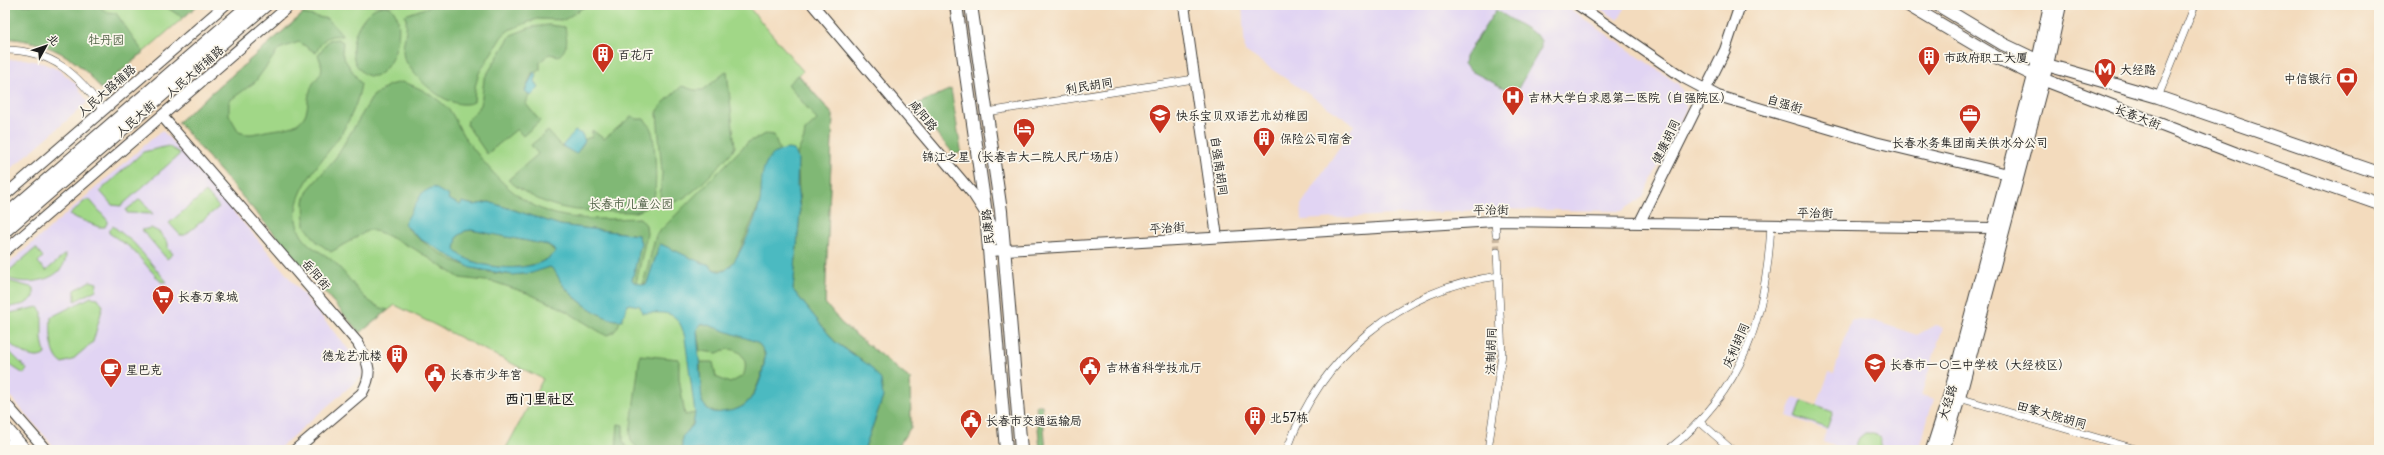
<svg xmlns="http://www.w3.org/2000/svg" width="2384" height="455" font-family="'Playpen Sans','LXGW WenKai TC',sans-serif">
<rect width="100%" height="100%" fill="#fbf7ec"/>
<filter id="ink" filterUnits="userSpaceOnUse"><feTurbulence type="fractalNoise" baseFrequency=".025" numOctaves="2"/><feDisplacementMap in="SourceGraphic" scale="8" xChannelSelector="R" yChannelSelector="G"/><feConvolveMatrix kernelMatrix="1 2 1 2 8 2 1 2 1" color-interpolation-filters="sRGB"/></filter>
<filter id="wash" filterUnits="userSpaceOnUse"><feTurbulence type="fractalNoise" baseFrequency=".012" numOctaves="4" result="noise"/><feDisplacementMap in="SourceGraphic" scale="16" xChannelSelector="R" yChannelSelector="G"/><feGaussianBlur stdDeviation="0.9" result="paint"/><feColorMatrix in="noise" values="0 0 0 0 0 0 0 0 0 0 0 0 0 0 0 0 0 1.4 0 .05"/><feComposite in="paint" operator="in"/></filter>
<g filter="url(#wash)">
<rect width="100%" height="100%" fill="#f3dbbd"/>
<!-- built -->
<path fill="#e1d4f3" d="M1242 5H1564L1678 84 1685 95 1686 109 1643 197 1622 211 1497 209 1302 220 1301 205 1354 125 1245 51Z
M1595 5H1627L1618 20Z
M24 59 42 63 59 70 75 83 88 102 5 174V60Z
M162 130 259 241 363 367 362 376 277 450H57L5 390V267Z
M1851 320 1874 321 1917 335 1935 325 1943 327 1921 395 1934 399 1918 450H1837V447L1823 442 1826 430 1787 416 1794 397 1817 406 1829 372 1834 373Z"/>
<!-- green -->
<path fill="#a1d787" stroke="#5e7a52" d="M5 5H198L101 89C77 56 46 41 5 38Z
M313 5H747L803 71 799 75 833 115 825 303 841 323 910 379 911 427 895 450H505L543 379 395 305 360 333 178 122Z
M168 146 180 153 179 155 121 206 112 205 100 191 143 152Z
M206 192 219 207 185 235H180L169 223Z
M140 199 153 214 127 213 126 210Z
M86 200H90L108 221 105 227H99L69 215Z
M113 226 134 243 167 282H161L131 248 109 233V230Z
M151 228 159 232 168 243V248L173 254 167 259 142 230Z
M36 248 43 257 38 262 46 271 66 253C67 282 24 287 5 277V274Z
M5 280 34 288V297L25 304 5 308Z
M90 281 97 283 96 290 75 301V290Z
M91 297 98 298 103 306 93 342 72 360 62 363C50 356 50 329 51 317Z
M38 307 42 312V339L45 354C34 364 13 347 5 339V314Z
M5 347 27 369 24 374 5 362Z
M1802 401 1833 412 1827 428 1796 417Z
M1865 433H1874L1880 438 1882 450H1854L1859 438Z"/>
<!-- forest -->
<path fill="#80b874" stroke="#4e6a48" d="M5 5H97L107 12 116 13 143 52 101 89C77 56 46 41 5 38Z
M163 5H198L183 18Z
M434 5H587L564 20 537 19 509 30 502 36 479 73 475 87 474 102C450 113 415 79 404 58 400 44 410 30 405 15Z
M388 6C414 17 388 97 361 71 354 64 352 55 353 45 354 29 369 3 388 6Z
M1496 10 1538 36 1541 41V48L1515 94 1469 70 1464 64 1465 57Z
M303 14 328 19 342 34V36C327 34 322 40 316 53L299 42 279 49 255 82 229 101V115L239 132C250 136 256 133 266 131 280 128 297 130 305 115 309 107 307 98 310 91 315 73 328 78 318 55L329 40 338 39 343 42 342 53 345 60 361 84C358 103 349 122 339 137 320 165 278 204 304 239 312 250 328 254 337 265 354 282 363 304 388 310L360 333 178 122Z
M549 25 565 27C567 39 569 47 559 56L549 54 540 62V70L536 73H532L525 91 529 95 526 104 540 121 523 136 517 129 487 154 467 125 468 120 481 105 484 79 511 35 532 27Z
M727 71 735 147 732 152C717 167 687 206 665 203L660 196 662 173 657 113 661 105 682 86 694 90H703Z
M798 75 833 115 825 303 841 323 910 379 911 427 895 450H864L883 397 861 359 835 342 793 290 800 213 797 154 804 138 805 131 817 120 788 84Z
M401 82C417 85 443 100 452 114 456 120 459 128 463 135 485 164 507 194 541 209 570 222 610 219 640 218L646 225 647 234 636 283 632 280 641 243 638 235 632 234 560 225 489 202 474 205 462 202 460 205 447 199 406 227C436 257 481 278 524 274 533 274 541 267 550 267 557 271 558 279 563 285 577 303 598 315 620 321 618 328 614 335 605 335L561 308 527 293 494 282 460 278 413 248 379 232 369 230 331 252 317 242 305 226 304 201 308 190 336 157 373 96 389 85Z
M951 89 961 150 960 153 954 154 913 106Z
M632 116 637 119H644C648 123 650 126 652 132 655 144 658 189 653 200 650 206 641 211 636 212 584 211 551 215 508 180L538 154 531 145 548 131 561 146 576 153 585 139 592 137V130L604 139Z
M766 134 774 135 780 151 777 152 759 205 733 265 726 270H715L708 264C702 265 669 247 660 244L647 283 643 284 656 235 748 142Z
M471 230 548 245 555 252C538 275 473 271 455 250L457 237 465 231Z
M700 324H706C720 329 749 335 760 345 772 355 756 394 747 403 736 413 708 419 702 401 699 390 701 374 700 362H713L716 377 730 383 743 376C752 357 734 342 718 353L700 351 697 329Z
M640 355 679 359V378L685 415 695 413C694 431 681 431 682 450H639L631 441 630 434Z
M1036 405H1042L1046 450H1040Z
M618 424 623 425V442L628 450H616Z"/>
<!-- water -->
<path fill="#4bbac1" stroke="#346b6e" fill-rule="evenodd" d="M534 72 537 75 535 81 539 88 531 96 525 91Z
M575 131 582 134 585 141 576 154 562 146Z
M788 149 794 150 798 159 797 185 800 213 793 290 835 342 870 366 881 380 883 397 864 450H682V437L693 425 695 413 685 338C678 309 667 313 642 313L640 306 628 304 622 320C605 323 573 298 563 285 558 279 557 271 550 267L532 273 512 275 471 268 420 239 404 224 422 193 433 187 449 196 448 199 460 205 462 202 474 205 489 202 560 225 638 235 641 243 632 280 634 282 644 285 647 283 660 244C669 247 703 265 708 264 711 269 717 272 723 271 736 269 757 216 760 202 762 190 760 175 766 163 770 155 779 150 788 149ZM471 230 548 245 552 247 555 252C538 275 473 271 455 250L457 237 465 231ZM702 323 754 341 760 345 765 353C765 369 757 397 743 406 737 410 730 411 722 412 713 414 707 410 702 402L697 329Z"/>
</g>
<g filter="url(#ink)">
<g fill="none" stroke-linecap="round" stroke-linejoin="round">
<!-- street-tunnel -->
<path stroke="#c8b59d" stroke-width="7" stroke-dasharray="7 3.5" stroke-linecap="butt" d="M1496 234 1497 252"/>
<!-- street casing -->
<g stroke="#3c3934" stroke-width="8">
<path id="street" d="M5 50C52 50 78 74 103 110
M2158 97 2195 5
M987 112 1194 79
M1495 221 1496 234
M1959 398 2139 450
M1700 422 1732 450
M1287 450C1320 357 1400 288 1499 276
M1488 450 1502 354 1497 252
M1668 450C1744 390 1766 318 1771 225"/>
</g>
<!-- secondary casing -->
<g stroke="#3c3934" stroke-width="12">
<path id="secondary" d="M813 5 973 194 986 214 1003 246
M1184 5 1217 237
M1578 5 1684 78 1718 96 1875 142 2008 174
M162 116 358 343C368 363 374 372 362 393L295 450
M5 195 225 5
M1640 222 1725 50 1740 5
M5 251 290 5
M990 251 1495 221 1993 228
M5 403 46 450"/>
</g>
<!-- primary casing -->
<g stroke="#3c3934" stroke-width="14">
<path id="primary" d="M956 5 986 214 1006 450
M971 5 1001 211 1021 450
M1908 5 1996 57 2042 79 2245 157 2379 204
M1938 5 2003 44 2047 65 2158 97 2379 173
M5 216 249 5
M5 231 266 5
M5 427 25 450
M5 445 9 450
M1932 450 1950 394 2038 61 2050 5
M1943 450 1959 398 2047 65 2060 5"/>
</g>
<!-- street -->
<use href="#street" stroke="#fff" stroke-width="7"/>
<!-- secondary -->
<use href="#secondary" stroke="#fff" stroke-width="10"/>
<!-- primary -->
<use href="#primary" stroke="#fff" stroke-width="12"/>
</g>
</g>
<!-- icons -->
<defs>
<g id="building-pin" transform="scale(1.15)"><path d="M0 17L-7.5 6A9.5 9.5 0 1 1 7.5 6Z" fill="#c8321e" stroke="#fbf7ec"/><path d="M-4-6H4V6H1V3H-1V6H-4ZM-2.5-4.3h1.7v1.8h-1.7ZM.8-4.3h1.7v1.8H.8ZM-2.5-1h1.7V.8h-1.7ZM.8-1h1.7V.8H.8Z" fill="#fff"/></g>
<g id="metro-pin" transform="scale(1.15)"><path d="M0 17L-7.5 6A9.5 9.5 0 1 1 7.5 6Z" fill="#c8321e" stroke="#fbf7ec"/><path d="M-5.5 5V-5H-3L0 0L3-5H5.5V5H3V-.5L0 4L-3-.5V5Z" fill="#fff"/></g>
<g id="bank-pin" transform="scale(1.15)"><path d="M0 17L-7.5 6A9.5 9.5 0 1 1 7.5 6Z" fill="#c8321e" stroke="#fbf7ec"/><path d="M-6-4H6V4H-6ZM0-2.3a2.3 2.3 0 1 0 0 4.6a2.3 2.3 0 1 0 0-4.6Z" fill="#fff"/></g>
<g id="hospital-pin" transform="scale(1.15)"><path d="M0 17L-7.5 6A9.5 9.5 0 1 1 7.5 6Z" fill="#c8321e" stroke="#fbf7ec"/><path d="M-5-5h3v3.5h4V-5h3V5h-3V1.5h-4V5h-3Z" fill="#fff"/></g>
<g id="school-pin" transform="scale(1.15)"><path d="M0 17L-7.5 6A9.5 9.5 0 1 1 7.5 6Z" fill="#c8321e" stroke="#fbf7ec"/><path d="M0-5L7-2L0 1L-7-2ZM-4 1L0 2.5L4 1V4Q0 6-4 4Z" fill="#fff"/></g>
<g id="office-pin" transform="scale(1.15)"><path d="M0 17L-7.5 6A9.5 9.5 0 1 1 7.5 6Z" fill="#c8321e" stroke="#fbf7ec"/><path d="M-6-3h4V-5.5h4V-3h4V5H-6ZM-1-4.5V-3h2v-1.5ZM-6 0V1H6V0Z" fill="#fff"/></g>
<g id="hotel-pin" transform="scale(1.15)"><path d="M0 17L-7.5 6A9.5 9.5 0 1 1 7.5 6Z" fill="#c8321e" stroke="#fbf7ec"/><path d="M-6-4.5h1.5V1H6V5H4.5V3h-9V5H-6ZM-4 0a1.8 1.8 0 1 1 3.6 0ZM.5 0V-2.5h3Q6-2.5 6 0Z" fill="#fff"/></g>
<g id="supermarket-pin" transform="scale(1.15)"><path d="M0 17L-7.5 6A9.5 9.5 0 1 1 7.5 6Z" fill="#c8321e" stroke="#fbf7ec"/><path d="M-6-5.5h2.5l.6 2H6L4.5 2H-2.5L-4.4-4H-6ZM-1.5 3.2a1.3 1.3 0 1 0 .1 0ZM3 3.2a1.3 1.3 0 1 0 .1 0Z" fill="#fff"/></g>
<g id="civic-pin" transform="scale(1.15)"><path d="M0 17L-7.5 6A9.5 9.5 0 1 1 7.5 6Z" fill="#c8321e" stroke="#fbf7ec"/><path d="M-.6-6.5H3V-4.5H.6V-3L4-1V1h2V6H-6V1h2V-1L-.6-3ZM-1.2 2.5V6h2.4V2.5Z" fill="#fff"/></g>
<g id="cafe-pin" transform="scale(1.15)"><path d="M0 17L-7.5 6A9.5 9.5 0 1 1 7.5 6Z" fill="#c8321e" stroke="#fbf7ec"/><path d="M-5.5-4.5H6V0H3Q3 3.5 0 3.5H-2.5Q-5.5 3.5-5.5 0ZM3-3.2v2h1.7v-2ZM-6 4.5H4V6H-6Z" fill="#fff"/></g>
</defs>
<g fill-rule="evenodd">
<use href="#building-pin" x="603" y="54"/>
<use href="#building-pin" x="1929" y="57"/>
<use href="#metro-pin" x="2105" y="69"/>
<use href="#bank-pin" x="2347" y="78"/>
<use href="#hospital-pin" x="1513" y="97"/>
<use href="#school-pin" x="1160" y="115"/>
<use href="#office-pin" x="1970" y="115"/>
<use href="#hotel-pin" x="1024" y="129"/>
<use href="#building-pin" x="1264" y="138"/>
<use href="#supermarket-pin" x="163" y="296"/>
<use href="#building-pin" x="397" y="355"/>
<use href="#school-pin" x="1875" y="364"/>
<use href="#civic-pin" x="1090" y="367"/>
<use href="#cafe-pin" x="111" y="369"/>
<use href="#civic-pin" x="435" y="374"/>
<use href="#building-pin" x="1255" y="417"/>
<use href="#civic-pin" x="971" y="420"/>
</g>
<g text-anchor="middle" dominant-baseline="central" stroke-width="3.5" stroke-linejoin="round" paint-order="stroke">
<!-- park labels -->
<g font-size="12" fill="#4b5d41" stroke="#fbf7ec">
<text x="106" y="39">牡丹园</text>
<text x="631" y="203">长春市儿童公园</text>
</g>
<!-- poi labels -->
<g font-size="12" fill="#1c1c1c" stroke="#fbf7ec" text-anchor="start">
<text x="618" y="54">百花厅</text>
<text x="1944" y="57">市政府职工大厦</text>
<text x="2120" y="69">大经路</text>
<text x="2332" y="78" text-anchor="end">中信银行</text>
<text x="1528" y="97">吉林大学白求恩第二医院（自强院区）</text>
<text x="1176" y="115">快乐宝贝双语艺术幼稚园</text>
<text x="1280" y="138">保险公司宿舍</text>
<text x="1970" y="142" text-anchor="middle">长春水务集团南关供水分公司</text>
<text x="1024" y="156" text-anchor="middle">锦江之星（长春吉大二院人民广场店）</text>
<text x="178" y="296">长春万象城</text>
<text x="382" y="355" text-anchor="end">德龙艺术楼</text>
<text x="1890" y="364">长春市一〇三中学校（大经校区）</text>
<text x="1106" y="367">吉林省科学技术厅</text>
<text x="126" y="369">星巴克</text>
<text x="450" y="374">长春市少年宫</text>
<text x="1270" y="417">北57栋</text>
<text x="986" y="420">长春市交通运输局</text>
</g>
<!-- street labels -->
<g font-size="12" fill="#1c1c1c" stroke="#fbf7ec">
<text transform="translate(194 71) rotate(-41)">人民大街辅路</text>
<text transform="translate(1089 85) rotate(-9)">利民胡同</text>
<text transform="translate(106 90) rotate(-41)">人民大路辅路</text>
<text transform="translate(1785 103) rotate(16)">自强街</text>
<text transform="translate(924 115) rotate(50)">咸阳路</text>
<text transform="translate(2138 116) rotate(21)">长春大街</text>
<text transform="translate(135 118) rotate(-41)">人民大街</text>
<text transform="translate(1665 141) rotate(-64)">健康胡同</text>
<text transform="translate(1220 166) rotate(82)">自强南胡同</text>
<text transform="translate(1491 209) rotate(-1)">平治街</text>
<text transform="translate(1815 212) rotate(1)">平治街</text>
<text transform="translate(987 227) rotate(-96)">民康路</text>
<text transform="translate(1167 227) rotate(-4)">平治街</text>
<text transform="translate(317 274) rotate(50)">岳阳街</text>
<text transform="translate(1735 345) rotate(-66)">庆利胡同</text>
<text transform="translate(1490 351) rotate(-88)">法制胡同</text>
<text transform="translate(1947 402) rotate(-73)">大经路</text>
<text transform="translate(2052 414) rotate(16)">田家大院胡同</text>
</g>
<!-- quarter labels -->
<g font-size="14" font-weight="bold" fill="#1c1c1c" stroke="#fbf7ec">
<text x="540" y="398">西门里社区</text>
</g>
</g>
<!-- margin -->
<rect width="2384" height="455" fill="none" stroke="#fbf7ec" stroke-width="20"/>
<!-- north arrow -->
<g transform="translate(46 46) rotate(50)" stroke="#fbf7ec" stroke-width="3" paint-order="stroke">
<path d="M0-3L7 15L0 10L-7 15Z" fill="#1c1c1c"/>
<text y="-6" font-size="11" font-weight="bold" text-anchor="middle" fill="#1c1c1c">北</text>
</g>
</svg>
